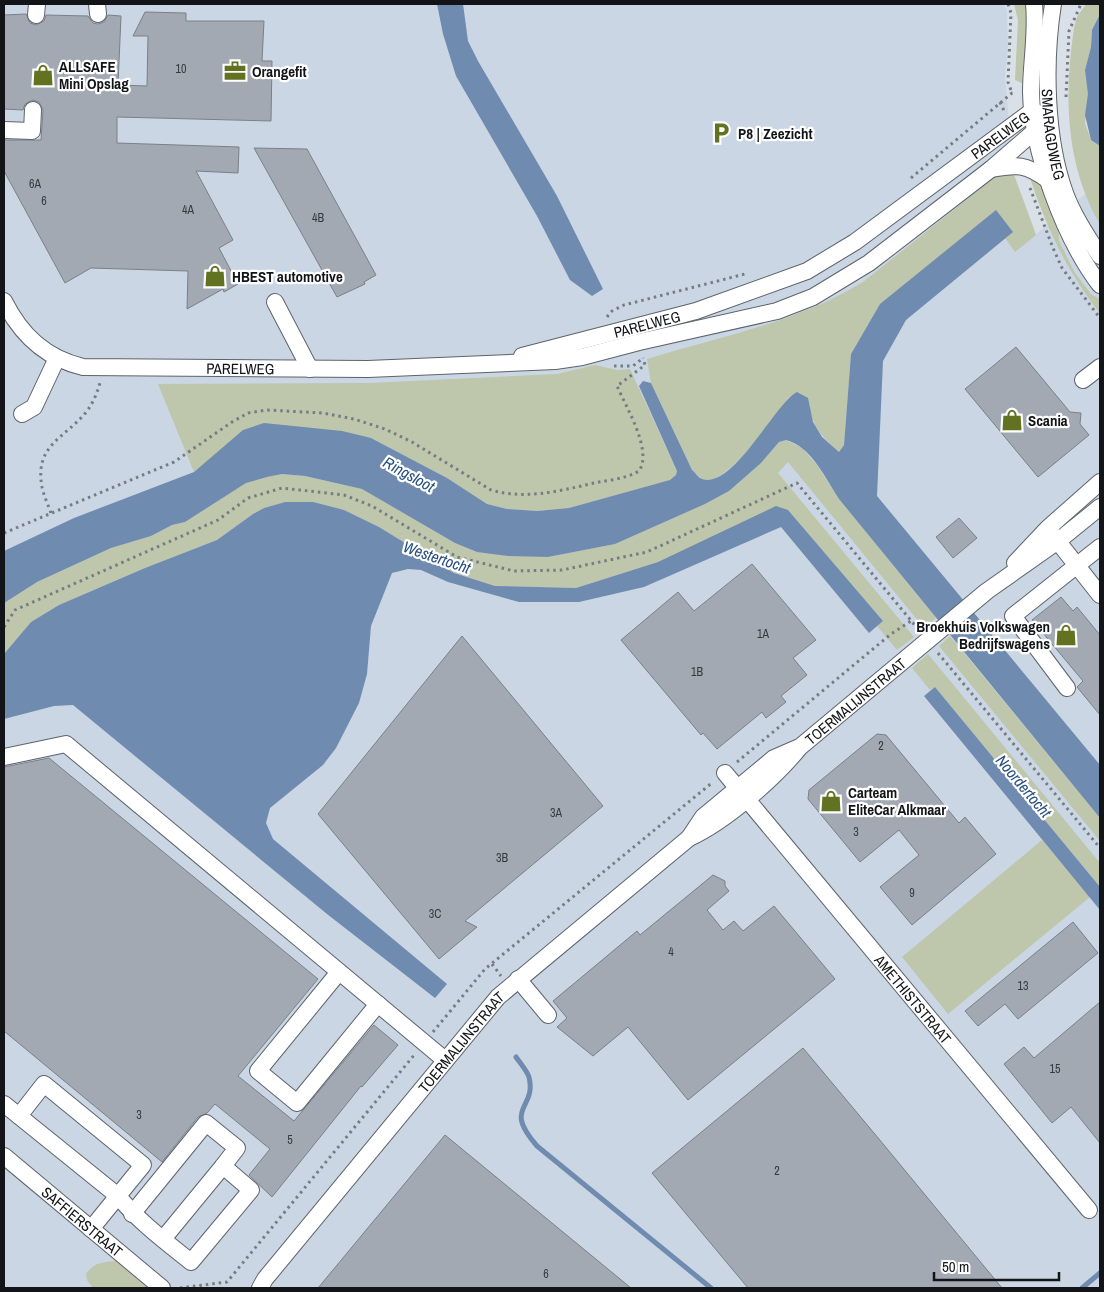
<svg xmlns="http://www.w3.org/2000/svg" width="1104" height="1292" font-family="'Archivo Narrow',sans-serif">
<rect width="100%" height="100%" fill="#d9e0e8"/>
<!-- built -->
<path fill="#cad6e4" d="M4 4H1003L1007 10 1008 47 1005 76 1013 172 1036 234 1100 182V1288H4Z"/>
<!-- green -->
<path fill="#bec6ab" d="M1014 4H1028C1030 31 1023 56 1022 83L1015 80 1018 20Z
M1086 4H1100V14L1092 30 1091 47 1085 70 1089 94 1085 123 1091 140 1100 146V224C1065 165 1064 94 1074 28L1077 17Z
M1005 172H1013L1036 235 1015 252 1005 238 1013 232 880 304 851 354 844 445 839 452C827 441 815 431 811 414L789 397C777 415 730 480 708 480 701 480 697 475 692 470L651 383 647 359C721 336 796 323 863 282L995 177Z
M1028 172 1045 188 1058 224 1059 241 1075 273 1091 294 1100 299V313C1066 271 1045 224 1028 172Z
M595 365 617 370 630 369 677 471 676 475 671 480 569 508 537 511 507 509 487 504 447 478 371 438 264 423 220 451 194 472 158 384 371 383 557 374Z
M786 440 802 448 817 465 839 499 936 618 924 628 788 462 778 473 914 637 897 650 877 626 883 621 788 510 658 562 576 588 495 586 454 573 379 527 344 510 285 502 264 508 253 514 217 540 145 568 59 605 31 622 4 654V603L7 600 37 582 111 548 151 536 172 525 185 522 246 483 267 477 282 474 305 476 362 489 455 543 477 552 548 557 615 544 705 504 729 491 761 463 779 442Z
M950 636 1100 818V841L939 646Z
M928 654 1100 863V887L935 687 930 690 912 668Z
M1042 840 1090 897 948 1014 902 957Z
M117 1261 149 1288H93L87 1280 86 1274C94 1262 104 1262 117 1261Z"/>
<!-- water -->
<path fill="#6f8baf" d="M437 4H463L468 41 478 61 557 196 603 289 592 296 570 280 537 216 456 76 443 34Z
M1100 14V146L1091 140 1085 115 1088 94 1085 70 1091 47 1092 30Z
M996 210 1013 232 906 320 883 361 877 496 1100 765V818L839 499C826 479 811 446 786 440L779 442 761 463 729 491 705 504 615 544 548 557 508 556 477 552 455 543 362 489 305 476 282 474 267 477 246 483 185 522 172 525 151 536 111 548 37 582 4 603V551L74 518 194 472 243 430 264 423 342 431 371 438 447 478 487 504 507 509 537 511 569 508 670 480 676 475 677 471 639 386 643 381 651 383 692 470C695 472 698 477 700 478 731 494 775 403 797 392L808 398 813 422 822 437 839 452 844 445 851 354 880 304Z
M285 502H313L344 510 379 527 454 573 495 586 576 588 658 562 776 506 788 510 883 621 869 633 781 527 644 587 579 602H519L448 582 421 570 408 569 392 573 371 626 367 674 359 703 336 748 323 765 270 808 266 823 273 839 447 984 435 998 327 914 73 705 54 706 4 719V654L31 622 59 605 145 568 217 540 253 514 264 508Z
M935 687 1100 887V910L924 696Z"/>
<g fill="none" stroke-linecap="round" stroke-linejoin="round">
<!-- stream -->
<path stroke="#6f8baf" stroke-width="5" d="M516 1057C520 1063 527 1071 529 1077 537 1110 502 1106 537 1146L711 1288
M1082 1288 1100 1273"/>
</g>
<!-- building -->
<path fill="#a3a9b2" stroke="#7a8088" d="M145 12 186 13V21H264L262 61H272L271 121 117 117V143L239 147 238 173 196 171 233 240 219 248 238 284 224 292 223 289 187 309 188 271 91 268 65 283 4 171V140H41L43 110 39 102 33 100 25 104 23 110 4 109V15L26 14 30 23 36 25 44 21 46 15 88 16 93 23 98 24 104 22 108 15 121 16 118 85 147 86 148 36H133Z
M254 148 307 149 376 275 364 282 365 284 337 297Z
M1016 347 1070 412 1081 413 1080 424 1089 435 1038 477 965 389Z
M959 518 977 538 953 558 936 537Z
M752 564 816 640 793 658 807 675 781 696 786 702 766 718 762 712 717 749 703 733 701 735 621 640 678 592 694 611Z
M1061 597 1073 611 1077 607 1100 635V715L1077 687 1083 681 1032 620Z
M462 636 603 806 465 921 477 927 439 959 318 814Z
M877 734 886 735 959 823 965 817 996 854 912 925 880 887 919 855 899 830 860 862 808 799 809 790Z
M49 758 318 979 238 1076 294 1121 374 1025 398 1045 362 1087 361 1086 272 1197 249 1175 270 1149 215 1104 207 1113 198 1117 162 1162 4 1031V767Z
M713 875 725 881V886L729 891 707 910 723 930 734 921 743 931 774 906 835 979 688 1100 628 1027 593 1056 557 1027 567 1018 553 1001 637 931 640 935Z
M1073 922 1098 953 1018 1019 1005 1004 978 1026 965 1011Z
M1100 1002V1143L1071 1107 1052 1123 1004 1064 1024 1047 1034 1058Z
M803 1048 879 1139 1002 1288H748L652 1173Z
M445 1135 631 1288H318Z"/>
<g fill="none" stroke-linecap="round" stroke-linejoin="round">
<!-- minor casing -->
<g stroke="#5d636a" stroke-width="18">
<g id="minor">
<path d="M97 4 98 14"/>
<path d="M1034 4C1037 33 1031 63 1031 92 1032 151 1064 238 1100 285"/>
<path id="s1" d="M1053 4C1044 61 1045 138 1065 193 1073 215 1087 236 1100 256"/>
<path d="M36 15 37 4"/>
<path d="M4 130 32 131 33 110"/>
<path d="M991 169C1017 164 1026 164 1048 180"/>
<path id="s2" d="M4 301C21 335 45 358 83 367L368 369 555 361 582 357 639 342 777 311 813 297 869 263 991 169 1036 130 1049 117 1032 111"/>
<path d="M275 302 310 369"/>
<path id="s3" d="M522 356 696 311 807 271 855 242 1032 111"/>
<path d="M1083 380 1100 367"/>
<path d="M22 414 34 407 57 358"/>
<path d="M1052 534 1100 595"/>
<path d="M1015 563 1048 528 1100 482"/>
<path d="M1067 688 1013 616 1100 547"/>
<path d="M4 757 66 744 445 1060"/>
<path id="s4" d="M725 773 1089 1210"/>
<path d="M689 838 703 817 774 758 797 748"/>
<path d="M339 972 258 1071 297 1103 378 1004"/>
<path d="M518 979 548 1015"/>
<path d="M4 1104 118 1196C139 1222 166 1242 191 1262L251 1190 223 1166 163 1239"/>
<path d="M19 1116 44 1084 143 1165 91 1229"/>
<path id="s5" d="M4 1156 162 1288"/>
<path d="M132 1214 206 1123 237 1148 223 1166"/>
<path id="s6" d="M260 1288 265 1279 498 997 689 838C726 821 775 778 800 747L987 591 1058 541 1100 507"/>
</g>
</g>
<!-- path -->
<path stroke="#787c82" stroke-width="3" stroke-dasharray="2.5 4" stroke-linecap="butt" d="M1008 4 1011 13 1008 82 1012 93
M1066 97 1069 31 1081 4
M1000 102 1005 113
M911 178 1012 93 1016 92
M1030 188 1053 248 1062 268 1100 318
M607 317 612 311 624 305 745 274
M614 366H633L643 358
M51 513C48 505 44 496 42 487 34 444 66 438 87 411 93 403 97 393 100 383
M4 533 174 462 232 422 248 413 267 410 323 413 354 419 385 429 412 442 491 490C526 500 559 491 594 483 609 480 626 479 639 471 653 451 626 407 617 386L645 365 643 358
M4 627 15 610 218 520 248 498 282 488 344 495 372 506 457 557 514 571 562 570 647 552 797 483 918 629
M938 653 1100 848
M737 762 891 634 911 621
M492 964 501 976
M433 1032 485 969 713 782
M180 1288 227 1282 415 1054"/>
<!-- minor -->
<use href="#minor" stroke="#fff" stroke-width="16"/>
</g>
<!-- icons -->
<defs>
<g id="office-bare" transform="scale(1.725)"><path d="M-6-3h4V-5.5h4V-3h4V5H-6ZM-1-4.5V-3h2v-1.5ZM-6 0V1H6V0Z" fill="#617321" stroke="#fff" stroke-width="2.5" paint-order="stroke"/></g>
<g id="shop-bare" transform="scale(1.725)"><path d="M-5-2.5h2.3a2.7 3.5 0 0 1 5.4 0H5L5.5 6h-11ZM-1.5-2.5h3a1.5 2.3 0 0 0-3 0Z" fill="#617321" stroke="#fff" stroke-width="2.5" paint-order="stroke"/></g>
<g id="parking-bare" transform="scale(1.725)"><path d="M-3.5-5.5H1a3.5 3.5 0 0 1 0 7H-1V5.5H-3.5ZM-1-3.4V-.6H.8a1.4 1.4 0 0 0 0-2.8Z" fill="#617321" stroke="#fff" stroke-width="2.5" paint-order="stroke"/></g>
</defs>
<g fill-rule="evenodd">
<use href="#office-bare" x="235" y="71"/>
<use href="#shop-bare" x="43" y="75"/>
<use href="#parking-bare" x="721" y="133"/>
<use href="#shop-bare" x="215" y="276"/>
<use href="#shop-bare" x="1012" y="420"/>
<use href="#shop-bare" x="1066" y="635"/>
<use href="#shop-bare" x="831" y="801"/>
</g>
<g text-anchor="middle" dominant-baseline="central" stroke-width="4.5" stroke-linejoin="round" paint-order="stroke">
<!-- number labels -->
<g font-size="12" fill="#36393e">
<text x="181" y="69">10</text>
<text x="35" y="184">6A</text>
<text x="44" y="201">6</text>
<text x="188" y="210">4A</text>
<text x="318" y="218">4B</text>
<text x="763" y="634">1A</text>
<text x="697" y="672">1B</text>
<text x="881" y="746">2</text>
<text x="556" y="813">3A</text>
<text x="856" y="832">3</text>
<text x="502" y="858">3B</text>
<text x="912" y="893">9</text>
<text x="435" y="914">3C</text>
<text x="671" y="952">4</text>
<text x="1023" y="986">13</text>
<text x="1055" y="1069">15</text>
<text x="139" y="1115">3</text>
<text x="290" y="1140">5</text>
<text x="777" y="1171">2</text>
<text x="546" y="1274">6</text>
</g>
<!-- poi labels -->
<g font-size="15" font-weight="bold" fill="#121417" stroke="#fff" text-anchor="start">
<text x="59" y="66">ALLSAFE<tspan x="59" dy="17">Mini Opslag</tspan></text>
<text x="252" y="71">Orangefit</text>
<text x="738" y="133">P8 | Zeezicht</text>
<text x="232" y="276">HBEST automotive</text>
<text x="1028" y="420">Scania</text>
<text x="1050" y="626" text-anchor="end">Broekhuis Volkswagen<tspan x="1050" dy="17">Bedrijfswagens</tspan></text>
<text x="848" y="792">Carteam<tspan x="848" dy="17">EliteCar Alkmaar</tspan></text>
</g>
<!-- street labels -->
<g font-size="15" fill="#121417" stroke="#fff">
<text stroke="none"><textPath href="#s1" startOffset="131">SMARAGDWEG</textPath></text>
<text stroke="none"><textPath href="#s3" startOffset="534">PARELWEG</textPath></text>
<text stroke="none"><textPath href="#s3" startOffset="129">PARELWEG</textPath></text>
<text stroke="none"><textPath href="#s2" startOffset="264">PARELWEG</textPath></text>
<text stroke="none"><textPath href="#s6" startOffset="841">TOERMALIJNSTRAAT</textPath></text>
<text stroke="none"><textPath href="#s4" startOffset="294">AMETHISTSTRAAT</textPath></text>
<text stroke="none"><textPath href="#s6" startOffset="318">TOERMALIJNSTRAAT</textPath></text>
<text stroke="none"><textPath href="#s5" startOffset="102">SAFFIERSTRAAT</textPath></text>
</g>
<!-- water labels -->
<g font-size="16" font-style="italic" fill="#274f80" stroke="#fff">
<text transform="translate(409 474) rotate(29)">Ringsloot</text>
<text transform="translate(437 557) rotate(19)">Westertocht</text>
<text transform="translate(1024 786) rotate(50)">Noordertocht</text>
</g>
</g>
<!-- border -->
<rect width="1104" height="1292" fill="none" stroke="#121417" stroke-width="10"/>
<!-- scale -->
<path d="M934 1272v8h125v-8" fill="none" stroke="#121417" stroke-width="2.5"/>
<text x="942" y="1272" font-size="15" fill="#121417" stroke="#ffffff" stroke-width="4" paint-order="stroke">50 m</text>
</svg>
